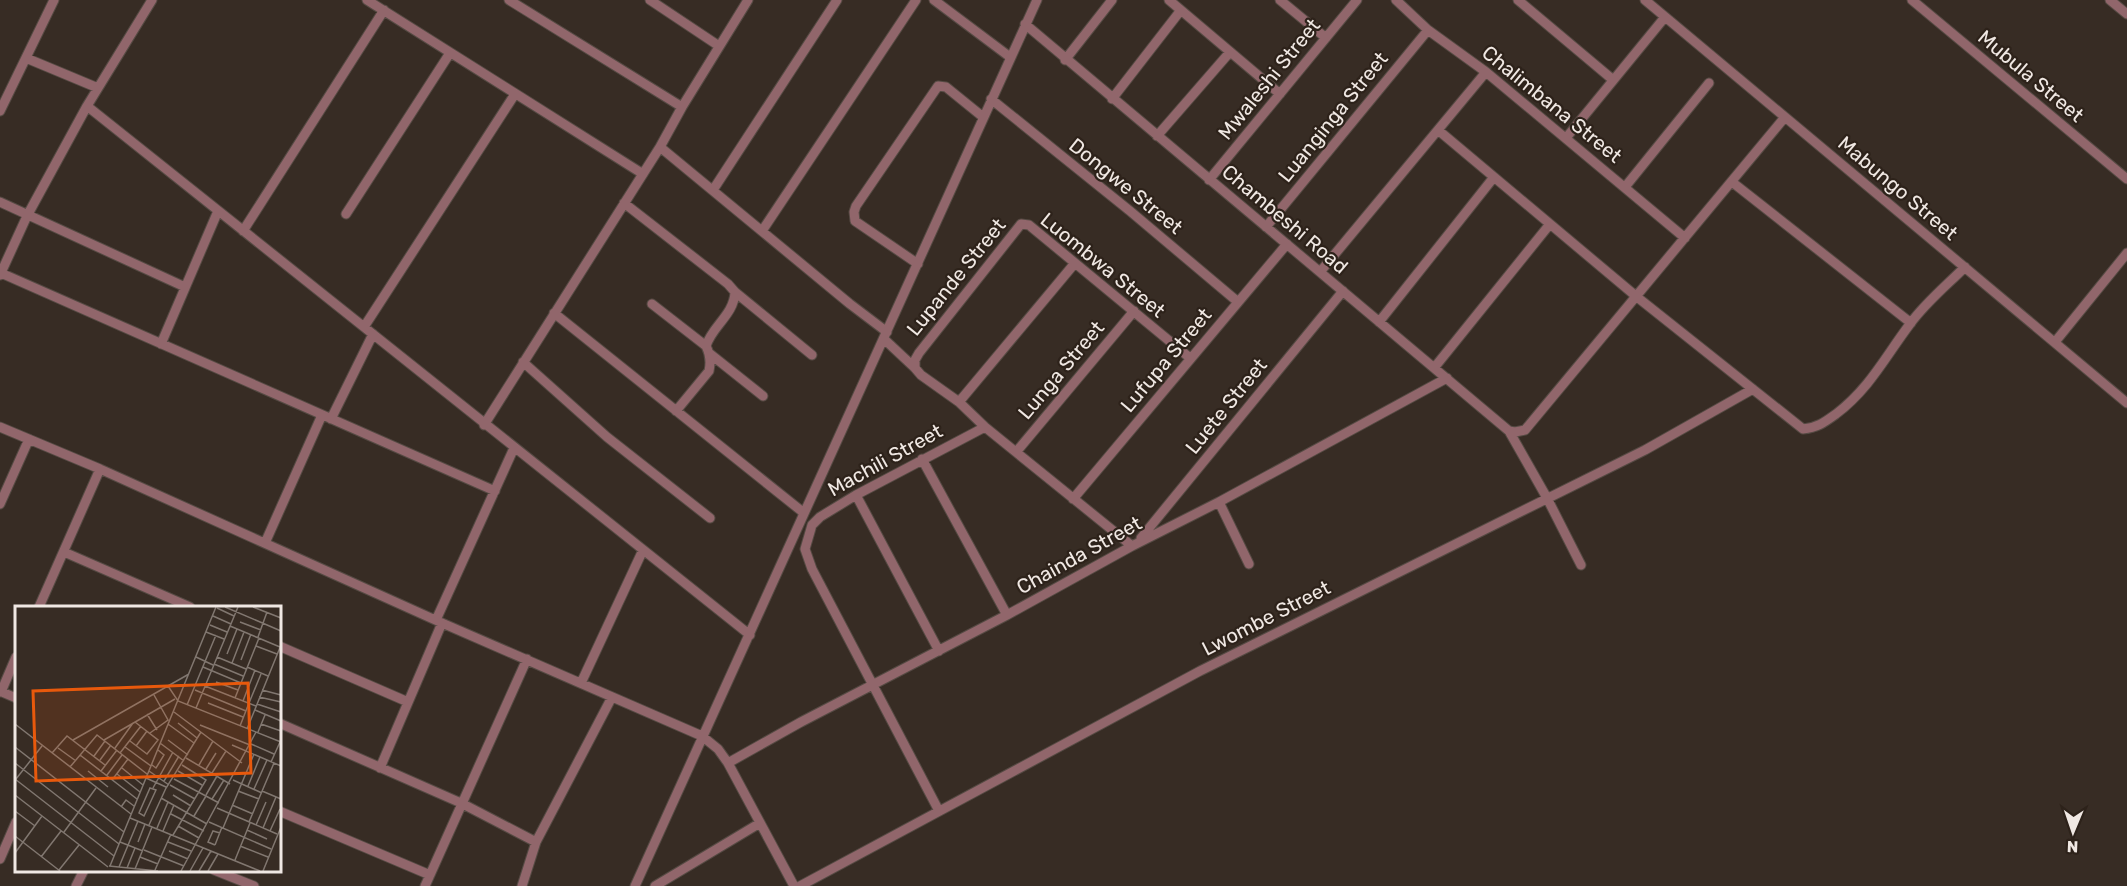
<svg xmlns="http://www.w3.org/2000/svg" width="2127" height="886" font-family="Rubik,sans-serif">
<rect width="100%" height="100%" fill="#372c24"/>
<g fill="none" stroke-linecap="round" stroke-linejoin="round">
<!-- minor casing -->
<g stroke="#554a43" stroke-width="11">
<path id="minor" d="M367 0 643 174
M509 0 682 107
M650 0 719 46
M934 0 1010 57
M1169 0 1280 94
M1280 0 1326 38
M1396 0 1428 30 1486 72 1685 238
M1518 0 1612 79
M1645 0 2127 403
M1912 0 2127 179
M2110 0 2127 14
M1025 24 1509 431 1515 432 1525 430 1785 117
M26 58 98 88
M1065 60 1112 0
M991 99 1130 211 1238 302
M1112 99 1181 10
M87 106 750 635
M0 111 54 0
M1438 130 1637 297 1803 429C1817 428 1825 422 1836 414 1870 388 1885 357 1910 324 1925 303 1947 285 1965 267
M1157 136 1230 52
M1566 138 1665 17
M660 147 850 304 887 332
M1209 180 1357 0
M1732 182 1911 323
M1625 187 1709 83
M713 190 837 0
M0 202 185 287
M624 203 728 284 735 292 812 355
M346 214 450 53
M1266 227 1428 30
M243 231 384 10
M762 231 916 0
M918 264 855 221 854 212 856 206 938 86 946 87 983 117
M1320 272 1486 72
M1 273 495 491
M0 275 27 216 87 106 152 0
M652 304 706 346C710 354 711 362 709 371L676 411
M554 313 804 513
M1379 322 1494 177
M364 327 515 94
M884 339 915 368
M2055 342 2127 253
M161 344 218 211
M706 346C712 326 734 315 735 292
M709 353 763 396
M523 362 607 437 710 518
M1434 368 1550 224
M959 402 1075 263
M331 419 373 334
M484 425 660 147 682 107 748 0
M0 427 100 469 442 623 702 736 718 749 728 763 794 886
M1509 431 1547 498 1581 565
M1017 451 1134 311
M922 459 1007 615
M856 495 939 651
M1073 499 1287 244
M1219 502 1249 564
M0 504 29 439
M1141 538 1343 291
M265 543 322 415
M1132 546 985 427 959 402 921 375 915 368V360L919 353 1021 224 1029 225 1190 358
M64 552 190 607
M39 607 100 469
M436 620 514 448
M279 646 408 702
M581 683 643 550
M0 691 16 698
M1 692 16 657
M279 723 461 803 536 842
M728 763 801 722 1007 615 1132 546 1219 502 1447 378
M380 768 442 623
M279 811 430 875
M939 811 812 569 805 549 812 525 820 517 856 495 985 427
M0 859 16 822
M214 870 254 886
M76 886 84 870
M425 886 527 659
M522 886 536 842 612 697
M635 886 1037 0
M655 886 760 823
M800 886 1200 671 1645 450 1753 389"/>
</g>
<!-- minor -->
<use href="#minor" stroke="#91666b" stroke-width="9"/>
</g>
<g text-anchor="middle" dominant-baseline="central" stroke-width="4.5" stroke-linejoin="round" paint-order="stroke">
<!-- street labels -->
<g font-size="20" fill="#f0e8e3" stroke="#2d221a">
<text transform="translate(2031 76) rotate(40)">Mubula Street</text>
<text transform="translate(1269 79) rotate(-51)">Mwaleshi Street</text>
<text transform="translate(1552 104) rotate(39)">Chalimbana Street</text>
<text transform="translate(1333 117) rotate(-51)">Luanginga Street</text>
<text transform="translate(1126 186) rotate(39)">Dongwe Street</text>
<text transform="translate(1898 188) rotate(40)">Mabungo Street</text>
<text transform="translate(1285 219) rotate(40)">Chambeshi Road</text>
<text transform="translate(1103 265) rotate(39)">Luombwa Street</text>
<text transform="translate(956 277) rotate(-51)">Lupande Street</text>
<text transform="translate(1166 360) rotate(-50)">Lufupa Street</text>
<text transform="translate(1061 370) rotate(-50)">Lunga Street</text>
<text transform="translate(1226 406) rotate(-51)">Luete Street</text>
<text transform="translate(885 460) rotate(-29)">Machili Street</text>
<text transform="translate(1079 555) rotate(-29)">Chainda Street</text>
<text transform="translate(1266 618) rotate(-27)">Lwombe Street</text>
</g>
</g>
<!-- overview -->
<g transform="translate(15 606)">
<rect width="266" height="266" fill="#372c24"/>
<path fill="none" stroke="#817770" stroke-width="1.5" d="M210 1 266 25M238 1 266 12M202 2 219 10M198 10 216 18M225 16 246 24M195 19 212 26M215 20 265 41M191 26 209 33M243 31 252 6M241 40 262 48M212 48 222 23M181 51 198 59M202 51 231 63M226 54 236 28M217 57 229 26M199 58 228 70M188 61 226 77M232 61 253 70M201 76 223 84M153 80 163 95 266 136M190 80 241 100M180 84 231 105M247 84 266 89M244 91 266 96M220 92 244 32M228 95 240 64M193 97 228 111M234 97 246 68M242 98 266 106M172 99 201 29M181 102 223 1M240 104 266 115M159 106 227 157M132 108 142 124M163 117 182 132M0 118 116 208M153 118 179 137M246 118 266 125M185 119 235 139M225 120 234 97M232 123 266 39M243 126 250 109M135 127 153 114 139 89M58 134 174 68M89 134 160 93M153 134 173 149M115 135 132 148 143 134 120 116M145 137 169 155M236 138 259 148M217 139 266 160M121 140 132 125M0 141 109 226M110 141 136 160M43 142 61 155M100 142 118 117M37 147 52 130 90 159M105 147 126 120M65 149 122 193M79 150 90 135M171 152 215 178M85 154 96 139M256 156 265 136M0 157 104 238M137 159 141 162 149 149 143 144M184 159 198 135M55 161 82 129 132 168M107 162 128 179M191 163 201 147M73 165 93 181M86 165 102 144M134 165 154 179M163 165 187 179M197 167 211 145M102 168 125 186M92 169 107 149M131 172 151 181M0 173 99 250M1 173 27 140M159 173 204 197M97 174 113 153M218 174 247 187M149 175 164 150M155 179 180 193M233 180 245 151M135 182 141 184 129 210 124 207ZM138 182 158 146M239 183 252 154M223 185 244 193M247 185 266 193M0 189 93 261M158 189 176 200M191 189 202 170M146 192 192 218M197 193 209 174M217 199 238 208M106 201 111 194 119 200M202 202 262 228M0 205 20 220M156 208 189 225M179 210 191 190M115 212 245 265M194 216 256 243M234 216 259 157M134 219 151 182 186 126M241 219 251 196M163 220 184 232M142 222 153 196M208 222 239 148M248 222 261 191M232 224 252 233M148 225 159 199M255 225 265 203M49 226 81 182M158 229 191 174 167 159M0 230 45 265M105 236 128 245M123 236 130 218M153 236 176 245M200 239 193 236 198 225 205 227M200 239 207 221M225 240 253 251M129 244 169 260M154 245 173 253M0 247 27 210M26 251 46 225M125 251 143 258M220 254 235 217M94 260 143 265M95 260 201 1M104 261 123 215M112 262 120 242M120 263 137 221M44 264 64 239M140 264 156 228M166 265 241 126M175 265 188 242M184 265 196 245M193 265 203 248M248 265 266 221"/>
<path fill="#e8590c" fill-opacity="0.15" stroke="#e8590c" stroke-width="3" d="M233 77 236 167 21 175 18 85Z"/>
<rect width="266" height="266" fill="none" stroke="#f0e8e3" stroke-width="3"/>
</g>
<!-- north arrow -->
<g transform="translate(2073 832) rotate(182)" stroke="#2d221a" stroke-width="4.5" paint-order="stroke">
<path d="M0-4.5L10 22L0 15L-10 22Z" fill="#f0e8e3"/>
<text y="-9" font-size="16" font-weight="bold" text-anchor="middle" fill="#f0e8e3">N</text>
</g>
</svg>
